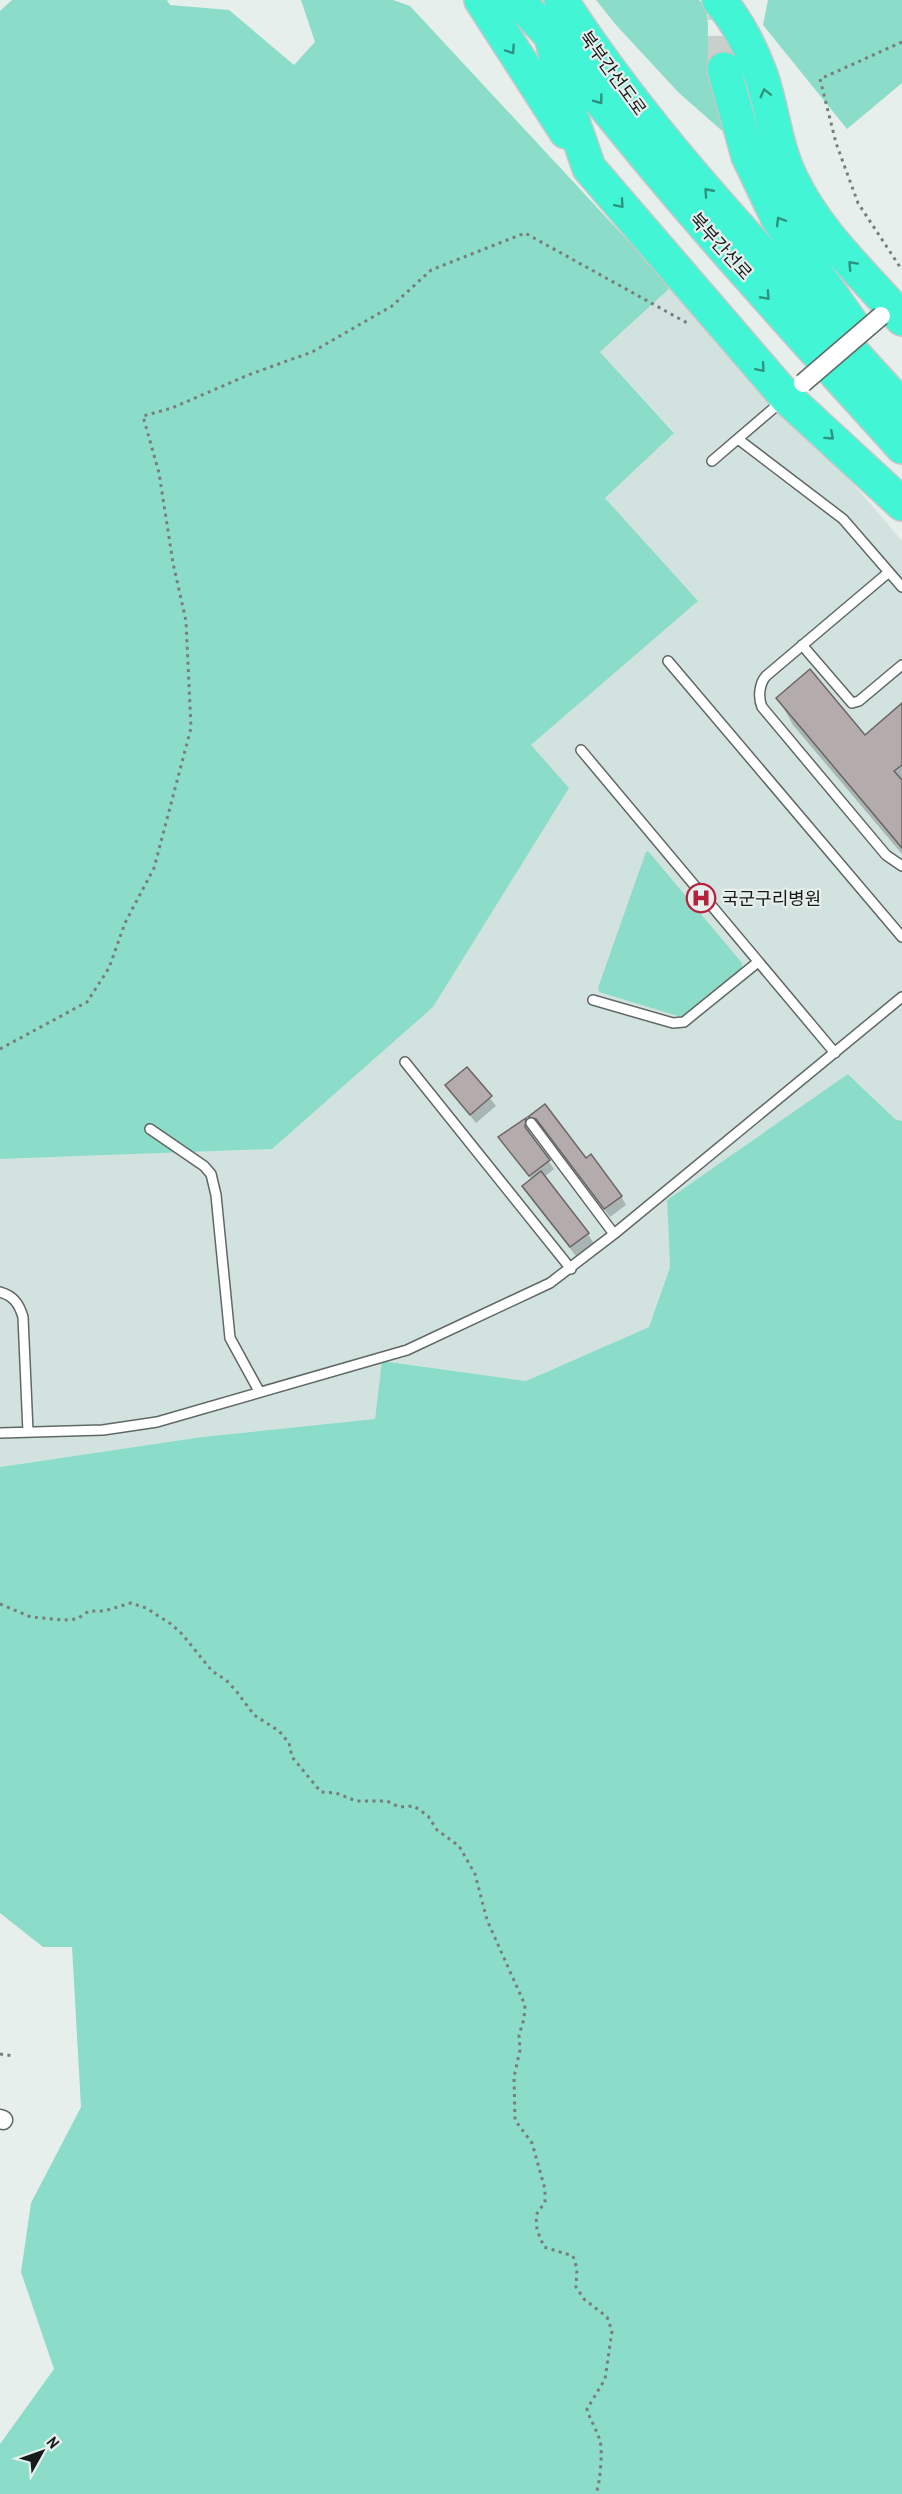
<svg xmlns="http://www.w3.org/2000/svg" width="902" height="2494" font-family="'Archivo Narrow','Noto Sans KR',sans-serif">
<rect width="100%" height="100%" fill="#e7efed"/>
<!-- built -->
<path fill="#d2e3df" d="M671 287 782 400 902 541V1121L895 1119 849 1074 667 1200 670 1267 649 1327 526 1381 383 1361 375 1419 202 1437 0 1467V1159L272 1149 531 745 697 601 605 498 674 432 600 352Z"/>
<!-- green -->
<path fill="#8bdcc8" d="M12 0H167L170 5 229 10 294 65 315 42 301 0H393L410 6 671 287 600 352 674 433 605 498 698 601 531 745 569 788 433 1007 272 1149 0 1159V11Z
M596 0H699C711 11 707 25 708 40 710 72 721 105 728 136L679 93 616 25Z
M768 0H902V83L847 129 763 25Z
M648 851 742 963V968L739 972 687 1016 681 1017 599 992 598 988 646 852Z
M848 1074 895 1119 902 1121V2494H0V2444L54 2369 21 2272 31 2203 81 2107 72 1947H43L0 1913V1467L202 1437 375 1419 382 1361 526 1381 649 1327 670 1267 667 1200Z"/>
<!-- shadow -->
<path fill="#0003" d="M778 698 865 737 902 705V854L793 725Z
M467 1069 496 1106 476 1123 447 1086Z
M545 1106 586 1160 621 1196 626 1205 610 1217 543 1128 535 1126 530 1118Z
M526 1120 531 1129 530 1135 554 1169 544 1177 588 1234 596 1247 579 1260 532 1200 524 1187 532 1180 500 1138Z"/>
<!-- building -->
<path fill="#b4acac" stroke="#6d6565" stroke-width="1.5" d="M810 669 865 735 902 703V765L894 771 902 780V848L776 698Z
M467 1067 492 1096 470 1115 445 1085Z
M545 1104 586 1158 591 1154 622 1196 604 1209 536 1119 528 1117Z
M526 1118 525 1127 550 1160 529 1176 498 1137Z
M541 1171 589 1233 570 1247 522 1186Z"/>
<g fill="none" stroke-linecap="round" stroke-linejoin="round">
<!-- highway-tunnel -->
<path stroke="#c8cfcd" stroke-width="33" stroke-dasharray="33 16" stroke-linecap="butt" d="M724 69 725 0"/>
<!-- lane casing -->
<g stroke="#606866" stroke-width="12">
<path id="lane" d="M738 439 843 519 902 587
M712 461 782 401
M889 572 766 676C759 684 758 698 762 707L886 855 902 866
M802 645 852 703 859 701 902 665
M668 661 902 937
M581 750 835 1053
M593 1000 673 1023 684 1022 758 962
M405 1062 571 1269
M531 1123 614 1234
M150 1129 204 1166 211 1174 216 1195 230 1338 259 1391
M0 1292C14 1296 19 1304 23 1317L28 1432
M0 1433 103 1430 157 1422 407 1350 550 1283 614 1234 902 997"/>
</g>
<!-- street casing -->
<g stroke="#606866" stroke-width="21">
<path id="street" d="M0 2119 3 2120"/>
</g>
<!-- highway casing -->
<g stroke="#c7c8c8" stroke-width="36">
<path id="highway" d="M481 0 566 132
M517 0 551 36 567 104 589 168 786 397 902 504
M561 0C657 149 784 276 902 407
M719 0C738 22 751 48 761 75 773 110 775 146 792 180 818 234 863 274 902 319
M558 46C665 187 784 316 902 447
M724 69 748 156 778 219 852 324"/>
</g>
<!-- path -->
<path stroke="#787e7d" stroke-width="3" stroke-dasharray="3 4.5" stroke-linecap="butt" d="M902 42 820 79 836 143 858 203 902 270
M0 1049 87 1002 109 968 125 923 154 868 191 728 186 621 173 563 159 473 143 416 172 408 248 375 312 352 392 306 431 270 525 233 689 324
M0 1604 31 1617 64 1620 77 1619 89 1611H104L131 1603 146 1608 171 1624 182 1634 212 1671 226 1680 237 1692 254 1715 279 1731 289 1743 292 1757 321 1792 336 1793 356 1801H387L399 1807 414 1806 428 1816 437 1830 459 1846 475 1874 487 1920 525 2005 524 2019 519 2035 520 2050 514 2077 515 2120 532 2143 545 2189V2202L536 2215 537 2230 544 2247 573 2256 577 2269 576 2287 584 2299 607 2317 612 2331 605 2379 587 2409C590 2420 597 2430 600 2441 603 2451 600 2483 596 2494
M0 2054 14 2056"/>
<!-- lane -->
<use href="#lane" stroke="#fff" stroke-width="9"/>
<!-- street -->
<use href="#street" stroke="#fff" stroke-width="18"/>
<!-- highway -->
<use href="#highway" stroke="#42f6d5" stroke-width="33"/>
<!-- street-bridge casing -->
<g stroke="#606866" stroke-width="21" stroke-linecap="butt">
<path id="street-bridge" d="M803 383 881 316"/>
</g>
<!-- street-bridge -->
<use href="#street-bridge" stroke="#fff" stroke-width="18"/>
</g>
<!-- one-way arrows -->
<defs><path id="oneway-chevron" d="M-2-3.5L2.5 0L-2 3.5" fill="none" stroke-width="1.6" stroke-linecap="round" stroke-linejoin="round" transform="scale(1.5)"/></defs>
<g stroke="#2f9381">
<use href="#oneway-chevron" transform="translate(511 50) rotate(56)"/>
<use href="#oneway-chevron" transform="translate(765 93) rotate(-104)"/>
<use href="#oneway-chevron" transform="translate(599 100) rotate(53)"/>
<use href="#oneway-chevron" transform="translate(708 192) rotate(-132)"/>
<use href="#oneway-chevron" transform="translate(620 204) rotate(49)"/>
<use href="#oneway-chevron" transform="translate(780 221) rotate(-121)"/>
<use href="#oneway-chevron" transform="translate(852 265) rotate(-133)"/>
<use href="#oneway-chevron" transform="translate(766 296) rotate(48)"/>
<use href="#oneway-chevron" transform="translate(761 368) rotate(49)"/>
<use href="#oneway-chevron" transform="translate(830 436) rotate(42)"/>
</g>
<!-- icons -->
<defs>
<g id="hospital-ring" transform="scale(1.5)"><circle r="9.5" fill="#e7efed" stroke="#b4223e" stroke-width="1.5"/><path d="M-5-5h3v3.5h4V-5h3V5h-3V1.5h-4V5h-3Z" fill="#b4223e"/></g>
</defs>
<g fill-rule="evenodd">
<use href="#hospital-ring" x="701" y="898"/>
</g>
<g text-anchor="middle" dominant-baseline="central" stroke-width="4.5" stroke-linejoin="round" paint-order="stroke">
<!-- street labels -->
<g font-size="18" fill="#171b1a" stroke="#e7efed">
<text transform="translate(613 73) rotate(54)">북부간선도로</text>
<text transform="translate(721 246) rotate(48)">북부간선로</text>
</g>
<!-- poi labels -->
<g font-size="18" fill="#171b1a" stroke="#e7efed" text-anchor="start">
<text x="722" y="898">국군구리병원</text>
</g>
</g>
<!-- north arrow -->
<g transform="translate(42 2452) rotate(50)" stroke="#e7efed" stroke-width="4.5" paint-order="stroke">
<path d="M0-4.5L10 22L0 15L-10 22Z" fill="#171b1a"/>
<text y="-9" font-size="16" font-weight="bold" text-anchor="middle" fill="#171b1a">N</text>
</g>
</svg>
